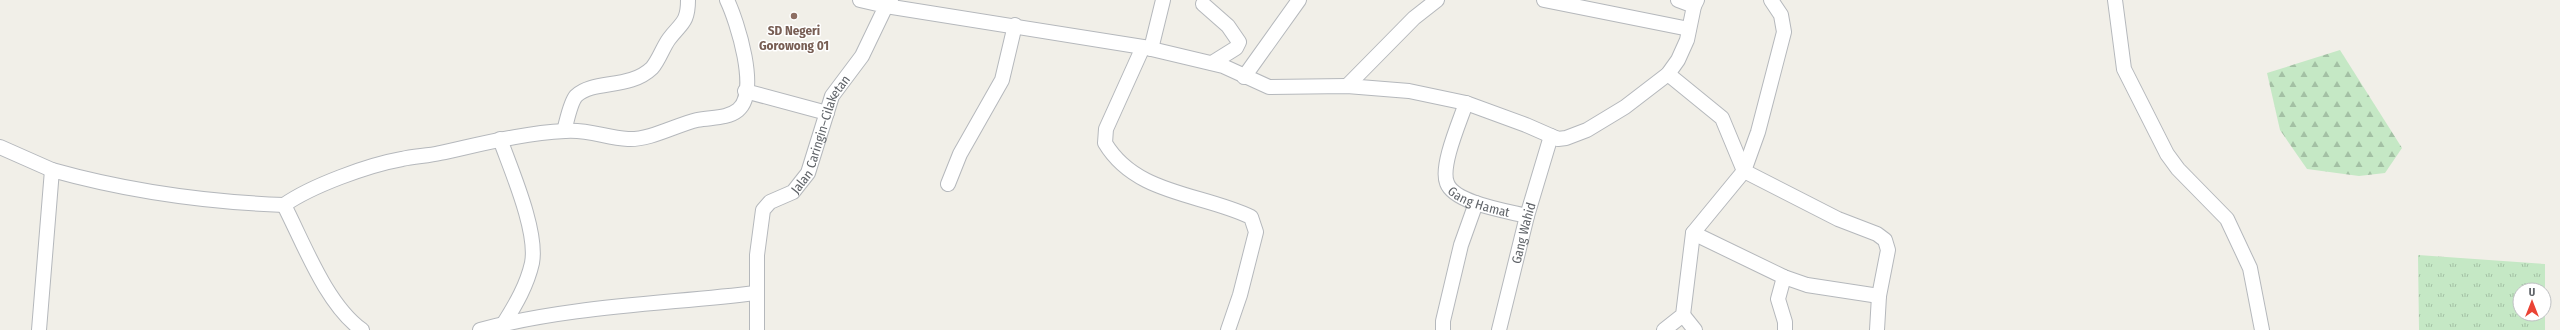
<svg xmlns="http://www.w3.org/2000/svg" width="2560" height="330" font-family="'Fira Sans Condensed',sans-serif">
<defs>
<pattern id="grass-tufts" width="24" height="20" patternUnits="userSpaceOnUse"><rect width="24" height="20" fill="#c5e8c5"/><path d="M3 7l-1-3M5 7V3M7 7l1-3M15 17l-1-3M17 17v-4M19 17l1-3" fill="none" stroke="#a3c0a4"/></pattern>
<pattern id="forest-firs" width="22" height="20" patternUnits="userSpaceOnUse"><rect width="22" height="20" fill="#c5e8c5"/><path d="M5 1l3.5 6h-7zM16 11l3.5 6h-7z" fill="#a3c0a4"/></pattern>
</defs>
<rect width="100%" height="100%" fill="#f1efe8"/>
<!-- grass -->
<path fill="url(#grass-tufts)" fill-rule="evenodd" d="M2418 255 2545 264V330H2419ZM2520 290H2544V314H2520Z"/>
<!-- forest -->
<path fill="url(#forest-firs)" d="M2340 50 2402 148 2385 173 2359 176 2307 169 2280 130 2267 73Z"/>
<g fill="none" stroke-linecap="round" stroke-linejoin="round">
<!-- minor casing -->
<g stroke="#b5b8bc" stroke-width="16">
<g id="minor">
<path d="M891 0 886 6 1143 47 1223 66 1269 87 1347 86 1409 91 1466 103 1526 125 1558 139 1566 138 1587 130 1625 107 1668 74 1678 60 1687 40 1694 6 1697 0"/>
<path d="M1544 0 1689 29"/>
<path d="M1678 0 1694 6"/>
<path d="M2115 0 2124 69 2167 154 2178 169 2227 219 2250 268 2262 330"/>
<path d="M1203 4 1228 26 1239 42 1236 48 1212 63"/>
<path d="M1143 47 1106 129 1105 143C1136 195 1201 193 1251 217L1256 232 1240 295 1228 330"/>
<path d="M1151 49 1163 0"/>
<path d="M1668 74 1722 118 1744 171 1838 219 1877 234 1885 240 1888 250 1879 296 1877 330"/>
<path d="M1244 77 1299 0"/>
<path d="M1347 86 1414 18 1437 0"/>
<path d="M745 91 827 113"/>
<path id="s1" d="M1466 103C1460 121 1440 166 1447 183 1454 203 1507 211 1527 216"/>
<path d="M564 131C567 121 570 103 576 96 594 79 629 90 652 68 659 60 663 47 669 39 681 23 688 23 688 0"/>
<path d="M500 139C511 170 538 231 532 263 527 285 516 304 504 323"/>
<path d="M0 147 52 170"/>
<path d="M948 184 960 154 1002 80 1015 25"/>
<path d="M1693 233 1784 277 1807 285 1879 296"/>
<path d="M1784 277 1778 299 1785 322V330"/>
<path d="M1683 315 1695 330"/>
<path d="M39 330 52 170C127 191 206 202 284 205"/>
<path d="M362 330C326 304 304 244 284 205 311 186 368 165 402 159 414 156 428 156 440 153 482 144 523 133 565 131 589 129 606 138 628 139 650 140 676 125 697 120 711 117 727 119 738 110 760 92 737 21 727 0"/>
<path d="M480 330C569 306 664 304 756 293"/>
<path id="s2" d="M757 330V255L763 210 770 202 793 192 808 173 832 96 862 56 886 6 860 0"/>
<path d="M1443 330V321L1461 245 1476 203"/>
<path id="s3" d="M1499 330 1527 216 1551 136"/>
<path d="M1664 330 1683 315 1693 233 1744 171 1758 132 1784 32 1781 15 1771 0"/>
</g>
</g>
<!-- minor -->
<use href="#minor" stroke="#fff" stroke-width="14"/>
</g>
<!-- markers -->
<circle fill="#8d6e63" stroke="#fff" stroke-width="1.5" cx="794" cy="16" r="4"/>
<g text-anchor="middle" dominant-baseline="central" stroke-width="3" stroke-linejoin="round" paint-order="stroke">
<!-- education labels -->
<g font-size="13" font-weight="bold" fill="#785e54" stroke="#fff">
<text x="794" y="30">SD Negeri<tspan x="794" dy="15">Gorowong 01</tspan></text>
</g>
<!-- street labels -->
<g font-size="13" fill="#5f6368" stroke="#fff">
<text stroke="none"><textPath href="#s2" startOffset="221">Jalan Caringin–Cilaketan</textPath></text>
<text stroke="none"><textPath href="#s1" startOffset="122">Gang Hamat</textPath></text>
<text stroke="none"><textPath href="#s3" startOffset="100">Gang Wahid</textPath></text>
</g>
</g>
<!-- north arrow -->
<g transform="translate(2532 302)"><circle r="19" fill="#ffffff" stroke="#bfc1c3"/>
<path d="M0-3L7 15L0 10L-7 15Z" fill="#ea4335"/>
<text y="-6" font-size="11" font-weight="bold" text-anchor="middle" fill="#5f6368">U</text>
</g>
</svg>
